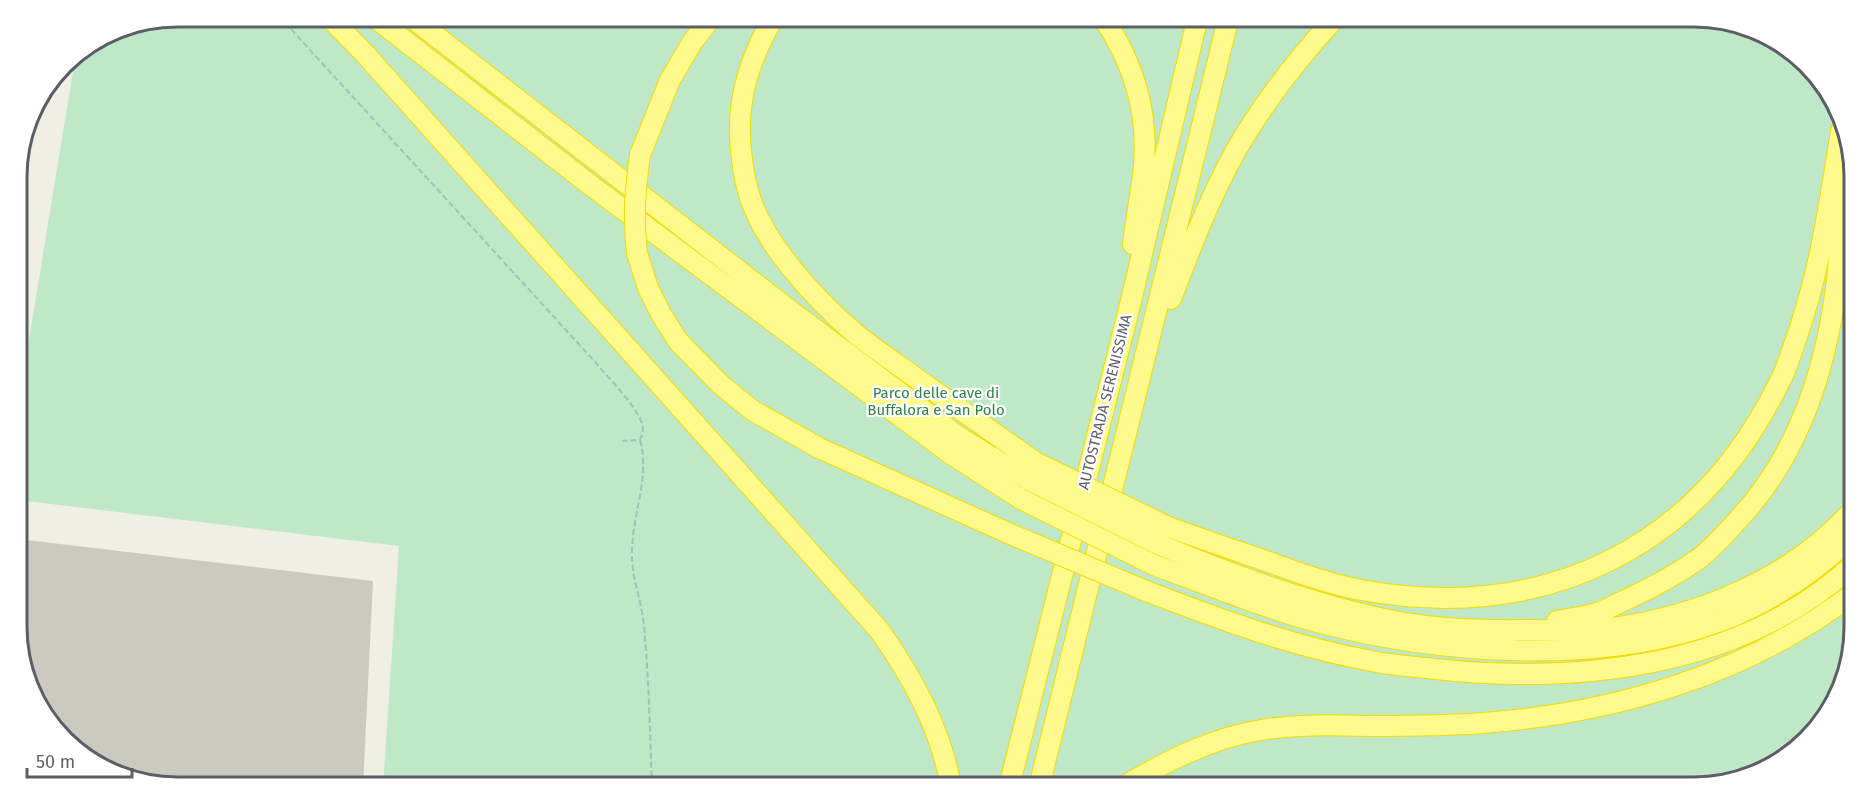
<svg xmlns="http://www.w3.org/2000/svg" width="1871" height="804" font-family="'Fira Sans',sans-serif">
<rect width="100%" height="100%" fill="#efefe4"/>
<!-- green -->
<path fill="#bfe8c8" d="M177 17H1694L1755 29 1821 79 1853 156 1854 627 1842 688 1791 755 1704 787H383L399 546 18 500 17 413 76 53 116 29Z"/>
<!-- building -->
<path fill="#cacac0" d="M18 539 373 581 363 787 177 788 116 775 50 725 31 680V670L27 669 18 648Z"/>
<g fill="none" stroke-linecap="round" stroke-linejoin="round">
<!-- highway casing -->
<g stroke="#f3da00" stroke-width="22">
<path id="highway" d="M328 16 366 55 879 630C913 678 941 729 951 787
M373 16 589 184 948 452 1021 499
M410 16 792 312 959 437 1029 480
M775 16C752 52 738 95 740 137 741 155 743 173 748 191 762 243 817 301 857 335 876 350 897 364 916 378 956 406 995 434 1035 462
M1102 16C1135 65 1150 115 1143 175 1140 198 1136 220 1133 244
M640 155 670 80 693 41 713 16
M637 253 648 288 661 314 678 341 720 384 752 410 819 448 1008 533
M1171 299C1190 249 1209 199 1235 152 1263 103 1299 57 1337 16
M1166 526C1201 539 1237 551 1272 563 1301 574 1330 584 1361 590 1544 623 1698 550 1780 381 1786 370 1790 357 1794 345 1820 273 1829 206 1841 131
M1160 545C1233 575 1306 602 1384 619 1430 629 1481 631 1529 630 1554 630 1581 632 1606 629 1697 617 1791 580 1854 509
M1154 565C1208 585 1262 607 1317 622 1439 654 1602 666 1721 621 1771 602 1816 571 1854 535
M1146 591C1219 619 1294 647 1372 661 1389 665 1408 666 1426 668 1573 685 1740 670 1854 564
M1557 621C1570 618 1584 617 1597 613 1609 609 1622 601 1634 596 1655 586 1677 574 1697 560 1711 550 1724 535 1736 522 1820 434 1842 307 1842 189
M1009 787 1131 301 1198 16
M1039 787 1229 16
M1123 787C1166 761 1212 738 1261 730 1297 724 1333 725 1370 726 1407 726 1445 726 1483 723 1616 713 1748 674 1854 593"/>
</g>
<!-- path -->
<path stroke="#97c7ae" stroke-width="2" stroke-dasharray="6 3" stroke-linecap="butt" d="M279 16 596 363C610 380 633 402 641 421 644 427 643 434 640 440L622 441
M640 440C651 479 630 519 632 559 633 581 642 604 644 626 649 680 650 734 652 787"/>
<!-- highway -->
<use href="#highway" stroke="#fffa8b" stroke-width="20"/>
<!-- highway-bridge casing -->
<g stroke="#f3da00" stroke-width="22" stroke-linecap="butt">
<path id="highway-bridge" d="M637 253C633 216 635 192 640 155
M1035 462 1166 526
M1029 480 1160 545
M1021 499 1154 565
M1008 533 1146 591"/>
</g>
<!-- highway-bridge -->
<use href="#highway-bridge" stroke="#fffa8b" stroke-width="20"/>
</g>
<g text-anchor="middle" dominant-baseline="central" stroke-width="4.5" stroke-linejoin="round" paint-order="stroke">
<!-- park labels -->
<g font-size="15" fill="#2f8244" stroke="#fff">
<text x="936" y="393">Parco delle cave di<tspan x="936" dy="17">Buffalora e San Polo</tspan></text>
</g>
<!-- street labels -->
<g font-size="15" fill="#5c5e65" stroke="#fff">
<text transform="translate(1105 402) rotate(-76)">AUTOSTRADA SERENISSIMA</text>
</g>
</g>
<!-- crop -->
<path d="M0 0H1871V804H0ZM177 27H1694A150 150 0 0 1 1844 177V627A150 150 0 0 1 1694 777H177A150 150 0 0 1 27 627V177A150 150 0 0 1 177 27Z" fill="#fff" fill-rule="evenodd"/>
<path fill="none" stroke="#5c5e65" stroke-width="3" d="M177 27H1694A150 150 0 0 1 1844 177V627A150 150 0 0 1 1694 777H177A150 150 0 0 1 27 627V177A150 150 0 0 1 177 27Z"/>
<!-- scale -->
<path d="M27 768v9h105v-9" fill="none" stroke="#5c5e65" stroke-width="3"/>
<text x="36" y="768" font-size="18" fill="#5c5e65" stroke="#ffffff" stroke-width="4.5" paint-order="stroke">50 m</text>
</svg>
